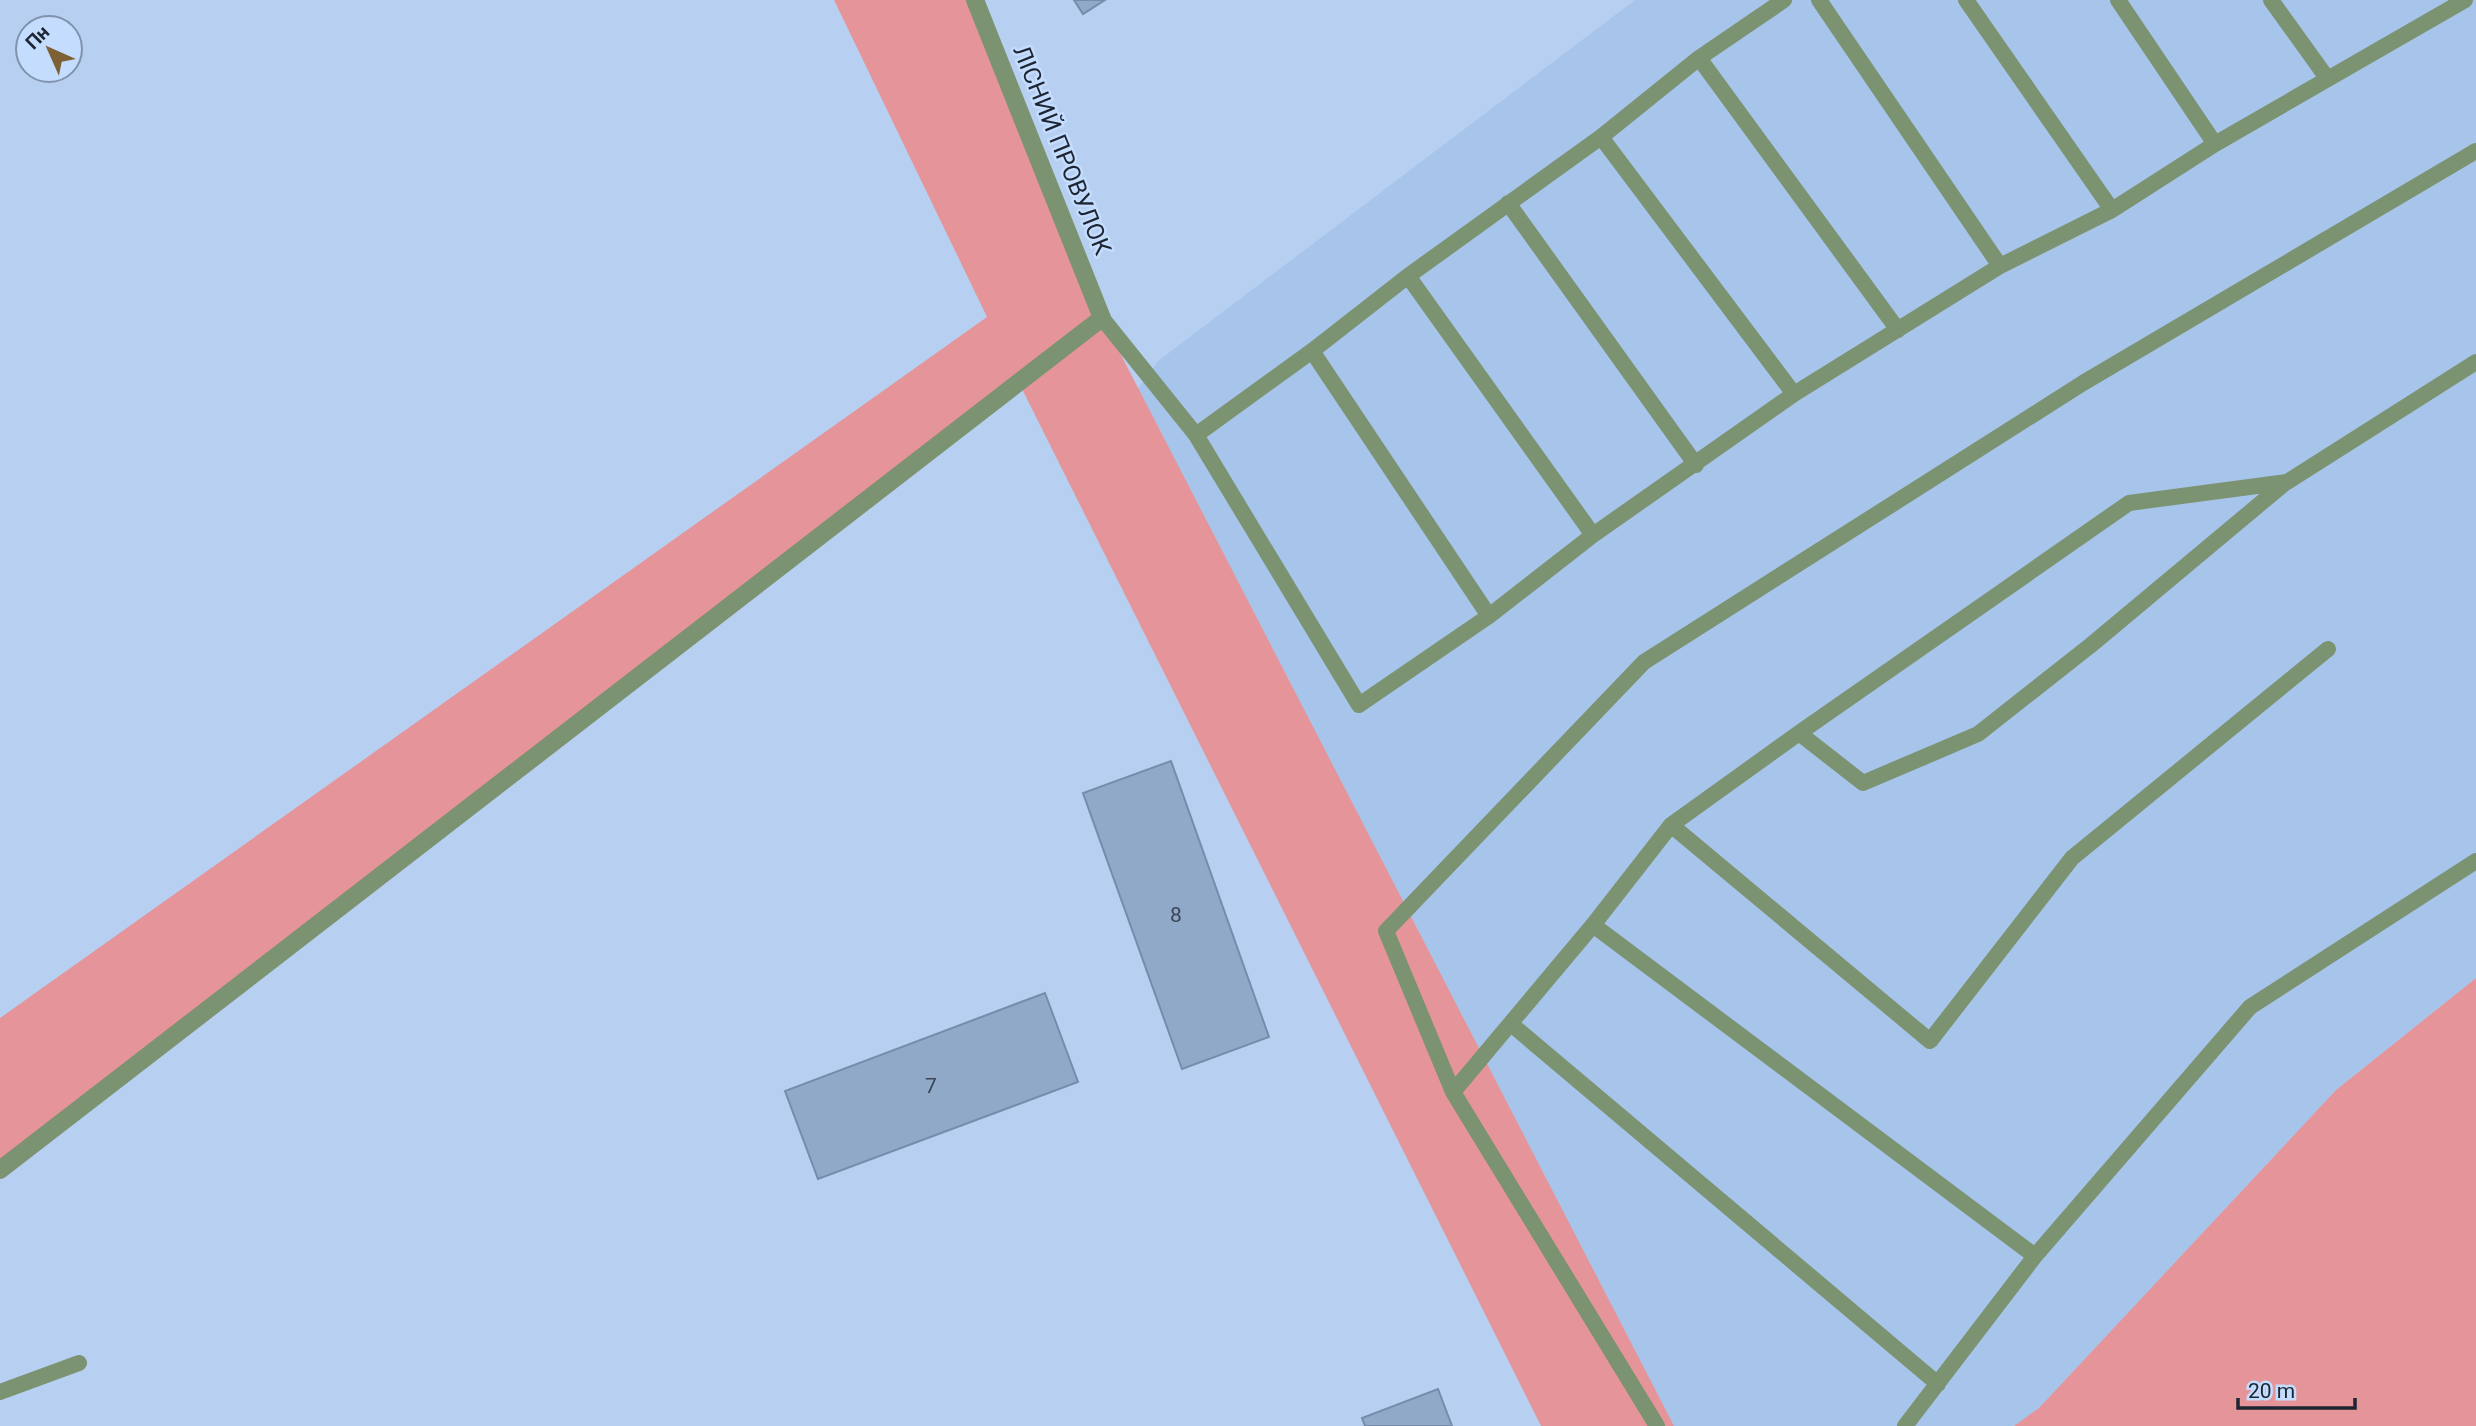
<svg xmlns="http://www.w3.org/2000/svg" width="2476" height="1426" font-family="Roboto,sans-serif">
<rect width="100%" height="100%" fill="#b7cff1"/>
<!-- built -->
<path fill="#a7c4eb" d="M1635 0H2476V978L2336 1090 2039 1408 2014 1426H1657L1102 438 1158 361Z"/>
<!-- green -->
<path fill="#e59599" d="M834 0H975L1102 318 1674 1426H1541L1019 383 0 1170V1018L987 317Z
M2476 978V1426H2014L2039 1408 2336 1090Z"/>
<!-- building -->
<path fill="#91a9c9" stroke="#758cab" stroke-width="2" d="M1074 0H1105L1083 14Z
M1171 761 1269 1037 1182 1069 1083 793Z
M1045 993 1078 1082 818 1179 785 1091Z
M1438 1389 1452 1426H1365L1362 1418Z"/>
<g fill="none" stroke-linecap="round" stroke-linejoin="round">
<!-- lane -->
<path stroke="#7b9370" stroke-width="16" d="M1819 0 2000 266
M1966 0 2112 210
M2118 0 2215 144
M2271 0 2327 78
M1699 58 1898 330
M1601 137 1794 394
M1508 203 1696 465
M1408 276 1593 535
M1102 318 1196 435 1359 705 1489 616 1593 535 1794 394 2000 266 2112 210 2215 144 2465 0
M1312 351 1489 616
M1196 435 1312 351 1408 276 1601 137 1699 58 1784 0
M1799 733 1863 783 1978 734 2091 645 2285 483
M1671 825 1930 1041 2072 858 2328 649
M1593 925 2035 1256
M1511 1024 1938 1384
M1453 1092 1593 925 1671 825 1799 733 2129 503 2287 482 2476 362
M0 1392 79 1363
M1657 1426 1453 1092 1386 931 1644 662 2083 383 2476 151
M1905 1426 2035 1256 2250 1007 2476 861"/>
<!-- street -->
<path stroke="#7b9370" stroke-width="18" d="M0 1170 1102 318 975 0"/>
</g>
<g text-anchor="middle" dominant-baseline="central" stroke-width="5" stroke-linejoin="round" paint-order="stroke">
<!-- number labels -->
<g font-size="21" fill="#394657">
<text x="1176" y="915">8</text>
<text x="931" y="1086">7</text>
</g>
<!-- street labels -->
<g font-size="24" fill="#1c2531" stroke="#c4dcfe">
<text transform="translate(1062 150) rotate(68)">ЛІСНИЙ ПРОВУЛОК</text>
</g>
</g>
<!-- north arrow -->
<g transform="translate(49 49) rotate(315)"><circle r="33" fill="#c4dcfe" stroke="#8193ac" stroke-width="2"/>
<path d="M0-5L12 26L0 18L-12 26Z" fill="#7d6033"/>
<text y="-10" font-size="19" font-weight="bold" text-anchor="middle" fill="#1c2531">Пн</text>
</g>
<!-- scale -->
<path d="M2238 1398v10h117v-10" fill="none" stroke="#1c2531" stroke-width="3.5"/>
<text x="2248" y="1398" font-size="21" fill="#1c2531" stroke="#c4dcfe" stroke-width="5" paint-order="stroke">20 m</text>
</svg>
